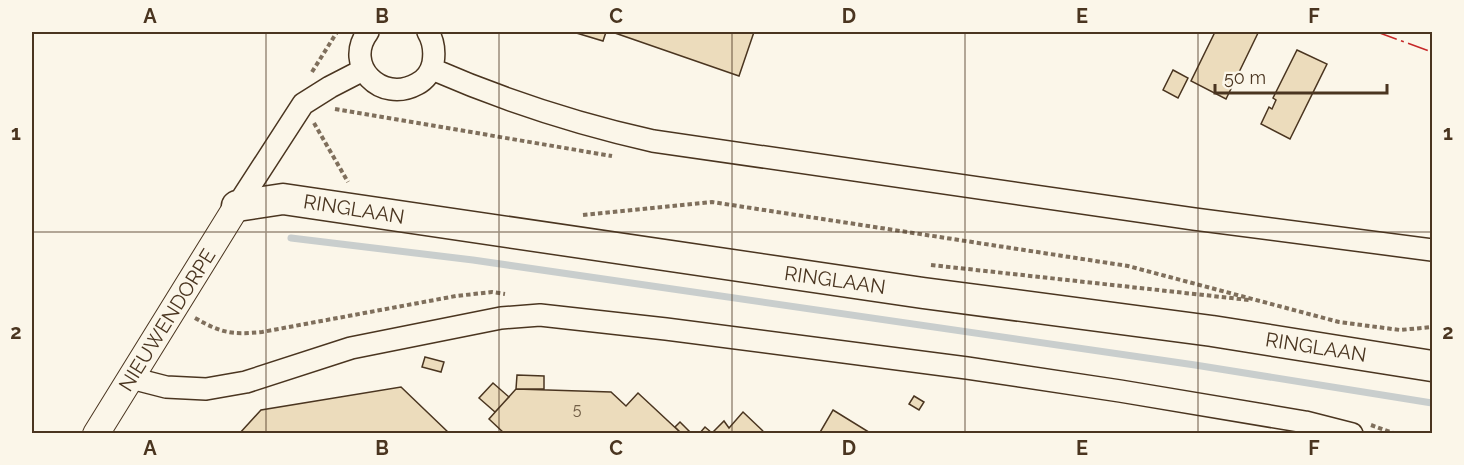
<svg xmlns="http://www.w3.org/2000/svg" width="1464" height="465" font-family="Raleway,sans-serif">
<rect width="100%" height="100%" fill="#fbf6e9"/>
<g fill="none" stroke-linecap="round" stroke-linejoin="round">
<!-- stream -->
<path stroke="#c9cecd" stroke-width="7" d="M291 238 473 260 1195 365 1432 403"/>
</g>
<!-- building -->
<path fill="#ecdcbc" stroke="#4a3520" stroke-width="1.5" d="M573 32H606L603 41Z
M612 32H754L739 76Z
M1215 32 1258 33 1226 99 1191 81Z
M1297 50 1327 64 1290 139 1261 124 1269 107 1272 109 1276 100 1273 98Z
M1173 70 1188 78 1178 98 1163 90Z
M425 357 444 362 441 372 422 367Z
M517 375 544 376V389H516Z
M493 383 509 397 495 412 479 398Z
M401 387 450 434H239L261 410Z
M516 389 611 392 626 406 638 393 682 434H505L489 419Z
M914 396 924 402 919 410 909 404Z
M833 410 872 434H819Z
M743 412 766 434H699L705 427 712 433 724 421 729 428Z
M680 422 692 434H682L675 427Z"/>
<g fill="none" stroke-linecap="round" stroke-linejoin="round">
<!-- minor casing -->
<g stroke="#4a3520" stroke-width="24">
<path id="minor" d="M368 32C343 65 381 104 417 84 425 80 431 72 433 63 435 51 434 42 428 32
M432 69C503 100 577 124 653 141L1194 219 1432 250
M237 206 303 104 330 87 363 70
M131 378 166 387 206 389 246 382 351 348 501 318 540 315 666 329 967 368 1120 391 1305 422 1352 434"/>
</g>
<!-- tertiary casing -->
<g stroke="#4a3520" stroke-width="28">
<path id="tertiary" d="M96 434 237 206"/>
</g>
<!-- secondary casing -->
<g stroke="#4a3520" stroke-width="33">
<path id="secondary" d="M237 206 283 199 923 293 1212 331 1432 366"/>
</g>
<!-- path -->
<path stroke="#7f6f5c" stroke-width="4" stroke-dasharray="4.5 3" stroke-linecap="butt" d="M312 72 337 32
M335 109 612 156
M314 123 348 182
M583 215 712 202 1128 266 1339 322 1400 330 1432 327
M931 265 1249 300
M195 318C221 333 232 335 262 332L456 296 492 292 505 294
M1371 425 1396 434"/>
<!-- minor -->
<use href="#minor" stroke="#fbf6e9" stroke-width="21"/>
<!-- tertiary -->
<use href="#tertiary" stroke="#fbf6e9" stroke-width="26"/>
<!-- secondary -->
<use href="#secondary" stroke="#fbf6e9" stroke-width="30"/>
<!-- power -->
<path stroke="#c62828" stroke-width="1.5" stroke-dasharray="21 4.5 3 4.5" stroke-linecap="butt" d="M1377 32 1432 52"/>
</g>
<!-- grid -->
<path fill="none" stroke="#4a3520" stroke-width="1.5" stroke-opacity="0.55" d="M266 32V434M499 32V434M732 32V434M965 32V434M1198 32V434M32 232H1432"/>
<g text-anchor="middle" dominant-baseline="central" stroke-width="4.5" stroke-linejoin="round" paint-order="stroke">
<!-- number labels -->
<g font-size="16" fill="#725f47">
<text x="577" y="409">5</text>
</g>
<!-- street labels -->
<g font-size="20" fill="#4a3520" stroke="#fbf6e9">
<text transform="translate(354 209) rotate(9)">RINGLAAN</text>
<text transform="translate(835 280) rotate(8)">RINGLAAN</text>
<text transform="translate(167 320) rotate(-58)">NIEUWENDORPE</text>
<text transform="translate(1316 347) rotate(9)">RINGLAAN</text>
</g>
</g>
<!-- border -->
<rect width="1464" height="465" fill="none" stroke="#fbf6e9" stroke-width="66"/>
<!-- scale -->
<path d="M1215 84v9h172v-9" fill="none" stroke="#4a3520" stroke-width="3"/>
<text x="1224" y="84" font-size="18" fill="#4a3520" stroke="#fbf6e9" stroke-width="4.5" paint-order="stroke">50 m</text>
<rect x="33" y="33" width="1398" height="399" fill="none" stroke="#4a3520" stroke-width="2"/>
<g font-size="20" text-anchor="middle" font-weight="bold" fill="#4a3520">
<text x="150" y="23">A</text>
<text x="382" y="23">B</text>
<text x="616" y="23">C</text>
<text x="849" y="23">D</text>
<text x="1082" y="23">E</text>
<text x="1314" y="23">F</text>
<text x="16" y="140">1</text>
<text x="1448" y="140">1</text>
<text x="16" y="339">2</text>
<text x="1448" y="339">2</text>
<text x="150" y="455">A</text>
<text x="382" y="455">B</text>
<text x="616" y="455">C</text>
<text x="849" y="455">D</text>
<text x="1082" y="455">E</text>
<text x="1314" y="455">F</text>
</g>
</svg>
